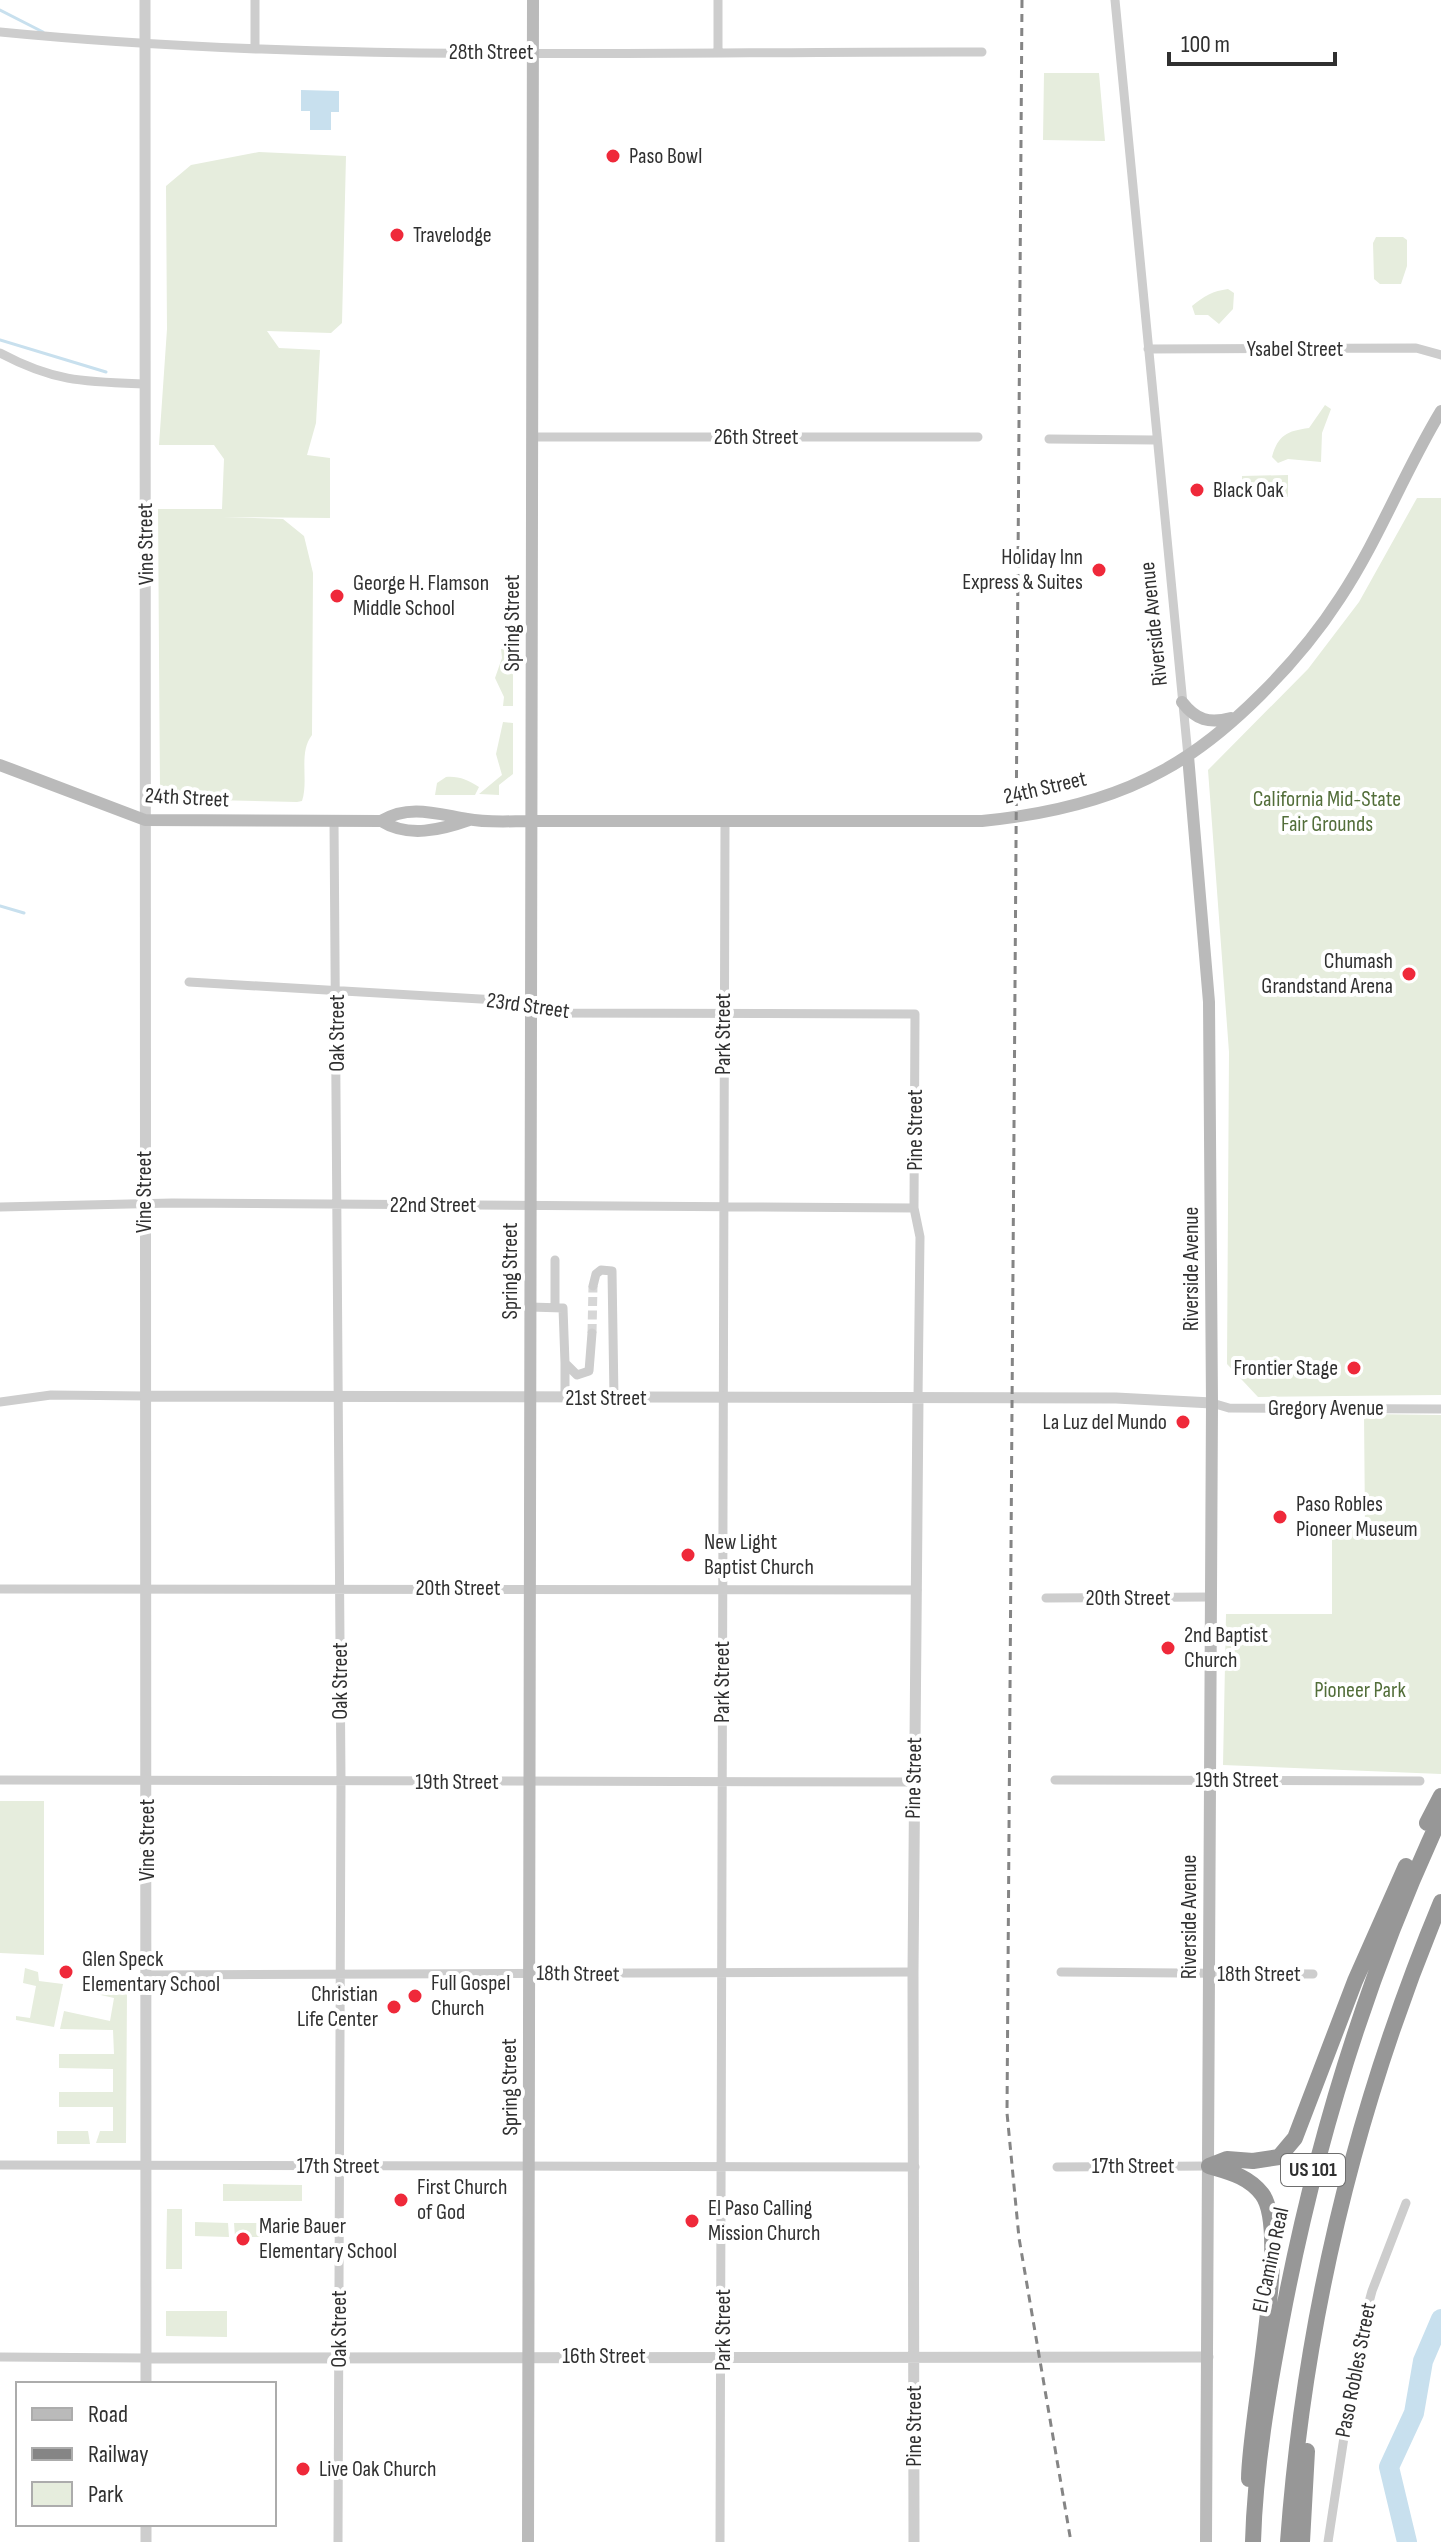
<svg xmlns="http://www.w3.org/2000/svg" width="1441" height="2542" font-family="'Sofia Sans Condensed',sans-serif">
<rect width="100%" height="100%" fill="#fff"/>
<!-- green -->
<path fill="#e6eddd" d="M1044 73H1099L1105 141 1043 140Z
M259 152 346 156 342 323 331 333 267 331 279 348 320 350 316 423 307 455 330 458V518L222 517 283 519 304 536 313 573 312 735C298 753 309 780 302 801L297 802 168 799 160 793 158 509H222L224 459 214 445H159L167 329 166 186 191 165Z
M1376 237H1403L1407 240V266L1401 284H1380L1374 279 1373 243Z
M1228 289 1234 293 1233 309 1219 324 1208 315H1195L1192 306C1204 296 1213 291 1228 289Z
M1325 405 1331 409 1322 433 1321 462 1288 459 1278 463 1272 457C1278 435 1287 431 1309 428Z
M1288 475V497L1242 496V476Z
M1417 498H1441V1395L1258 1397 1227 1364 1229 1052 1208 770 1308 669 1359 602Z
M501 649H513V706H503L504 697 495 678 502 658Z
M503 722 513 723V774L499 785V795L479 794 502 775 496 754Z
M446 777C459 776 468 780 479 787L475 795H435L437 783Z
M1364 1414 1441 1415V1774L1223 1765 1226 1614H1332V1526L1365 1525Z
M0 1801H44V1955L0 1953Z
M25 1968 38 1972 39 1981 63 1984 54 2027 16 2020V2016L30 2018 36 1986 23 1983Z
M97 1990 127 1992 126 2143H96L100 2131H113V2107H59V2092H113V2069L59 2068V2054H114L113 2030 60 2029 64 2011 110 2021 114 1998 96 1994Z
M57 2131H88L90 2144H57Z
M223 2184 302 2185V2201H223Z
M167 2209H182V2269H166Z
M195 2222 228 2223 229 2237 195 2236Z
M234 2223H263V2237H235Z
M166 2311H227V2337L166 2336Z"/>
<!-- water -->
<path fill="#c8e0ee" d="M301 90 339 91V112H331V130H310V111H301Z"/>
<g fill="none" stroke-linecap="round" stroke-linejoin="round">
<!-- stream -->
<path stroke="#c8e0ee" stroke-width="3" d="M0 10 43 32
M0 340 106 372
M0 906 24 913"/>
<!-- river -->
<path stroke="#c8e0ee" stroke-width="20" d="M1407 2542 1389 2467 1414 2413 1423 2361 1441 2319"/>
<!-- minor-tunnel -->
<path stroke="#d6d6d6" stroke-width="9" stroke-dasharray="9 4.5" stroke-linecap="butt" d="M592 1333 593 1286"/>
<!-- minor -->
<path stroke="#cdcdcd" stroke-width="9" d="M255 0V49
M718 0V51
M1115 0 1188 756
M0 32C326 64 655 51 982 52
M1148 349 1416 348 1441 355
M0 353C54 382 85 382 144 384
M533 437H978
M1049 439 1155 440
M334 821 341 1781 338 2542
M189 982 513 1001 549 1013 915 1014 914 1208 920 1237 918 1398
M0 1207 172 1203 914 1208
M555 1260V1307
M593 1286 596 1274 601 1270 612 1271 614 1398
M530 1307 563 1308 565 1363 577 1375 589 1371 592 1333
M565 1363V1398
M0 1402 51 1395 146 1396
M1212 1403 1229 1408 1441 1409
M0 1589 917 1590
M1046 1598 1211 1597
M0 1780 914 1782
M1055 1780 1420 1781
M1061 1972 1313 1974
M147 1975 913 1972
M0 2165 915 2167
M1057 2167 1209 2166
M0 2357 146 2358
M720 2542 725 823
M1328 2542 1359 2339 1372 2291 1406 2203"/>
<!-- tertiary -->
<path stroke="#cdcdcd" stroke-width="11" d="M145 0 146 2384
M146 1396 1116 1398 1212 1403
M146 2358 1208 2357
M146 2542V2524
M914 2542 913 1972 918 1398"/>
<!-- secondary -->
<path stroke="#bababa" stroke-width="12" d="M1182 702C1196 720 1209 724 1231 718
M1188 756 1209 1002 1212 1403 1206 2542
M0 765 145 820 381 821C408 838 441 830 469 820
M381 821C409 804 437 814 467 819 488 823 511 821 531 821H982C1042 815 1108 801 1162 771 1228 736 1300 660 1340 598 1379 539 1404 472 1441 411
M528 2542 533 0"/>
<!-- motorway -->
<path stroke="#979797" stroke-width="16" d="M1427 1823 1441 1796
M1209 2166 1227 2159 1253 2161 1279 2157 1295 2138 1355 1981 1406 1866
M1209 2166C1229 2172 1248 2176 1262 2194 1291 2232 1249 2420 1249 2479
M1253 2542C1255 2468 1268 2392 1282 2319 1315 2145 1366 1977 1441 1816
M1288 2542C1304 2321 1356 2106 1441 1902
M1302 2542 1307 2451"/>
<!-- rail -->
<path stroke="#858585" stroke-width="3" stroke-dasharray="8 6" stroke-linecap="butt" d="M1022 0 1007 2113 1019 2238 1071 2542"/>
</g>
<!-- markers -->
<g fill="#ef293a" stroke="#fff" stroke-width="3">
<circle cx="613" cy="156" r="8"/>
<circle cx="397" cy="235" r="8"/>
<circle cx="1197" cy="490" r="8"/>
<circle cx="1099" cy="570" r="8"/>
<circle cx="337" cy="596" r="8"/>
<circle cx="1409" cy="974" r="8"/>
<circle cx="1354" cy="1368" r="8"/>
<circle cx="1183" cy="1422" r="8"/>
<circle cx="1280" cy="1517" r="8"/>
<circle cx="688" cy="1555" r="8"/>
<circle cx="1168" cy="1648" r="8"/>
<circle cx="66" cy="1972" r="8"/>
<circle cx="415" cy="1996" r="8"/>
<circle cx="394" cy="2007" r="8"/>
<circle cx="401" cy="2200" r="8"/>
<circle cx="692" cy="2221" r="8"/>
<circle cx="243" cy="2239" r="8"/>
<circle cx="303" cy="2469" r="8"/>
</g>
<g text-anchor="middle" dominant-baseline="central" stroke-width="8" stroke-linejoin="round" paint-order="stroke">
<!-- shield labels -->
<rect fill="#fff" stroke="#6e6e6e" stroke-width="2" x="1281" y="2154" width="64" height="32" rx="6"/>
<g font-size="20" font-weight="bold" fill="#303030">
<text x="1313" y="2170">US 101</text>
</g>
<!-- street labels -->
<g font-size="22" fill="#303030" stroke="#fff">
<text x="491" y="52">28th Street</text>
<text x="1295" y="349">Ysabel Street</text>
<text x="756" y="437">26th Street</text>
<text transform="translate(146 544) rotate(-91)">Vine Street</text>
<text transform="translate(512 623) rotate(-90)">Spring Street</text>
<text transform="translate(1154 624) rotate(-96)">Riverside Avenue</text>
<text transform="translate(1045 788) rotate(-13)">24th Street</text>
<text transform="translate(187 798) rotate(3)">24th Street</text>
<text transform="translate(528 1006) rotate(8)">23rd Street</text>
<text transform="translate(337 1033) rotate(-90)">Oak Street</text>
<text transform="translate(723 1034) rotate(-90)">Park Street</text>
<text transform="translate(915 1130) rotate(-90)">Pine Street</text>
<text transform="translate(144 1192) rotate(-90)">Vine Street</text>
<text x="433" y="1205">22nd Street</text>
<text transform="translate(1191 1269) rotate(-90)">Riverside Avenue</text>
<text transform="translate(510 1271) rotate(-90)">Spring Street</text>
<text x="606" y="1398">21st Street</text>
<text x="1326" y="1408">Gregory Avenue</text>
<text x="458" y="1588">20th Street</text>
<text x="1128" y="1598">20th Street</text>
<text transform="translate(340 1681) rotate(-90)">Oak Street</text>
<text transform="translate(722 1682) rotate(-90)">Park Street</text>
<text transform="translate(914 1778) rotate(-89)">Pine Street</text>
<text x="1237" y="1780">19th Street</text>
<text x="457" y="1782">19th Street</text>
<text transform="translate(147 1840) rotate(-90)">Vine Street</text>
<text transform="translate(1189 1917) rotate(-90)">Riverside Avenue</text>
<text transform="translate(578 1974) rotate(1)">18th Street</text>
<text x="1259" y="1974">18th Street</text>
<text transform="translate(510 2087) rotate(-91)">Spring Street</text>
<text x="338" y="2166">17th Street</text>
<text x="1133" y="2166">17th Street</text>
<text transform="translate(1271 2260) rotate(-78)">El Camino Real</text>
<text transform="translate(339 2329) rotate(-90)">Oak Street</text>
<text transform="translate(723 2330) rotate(-90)">Park Street</text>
<text x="604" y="2356">16th Street</text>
<text transform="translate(1356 2370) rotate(-79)">Paso Robles Street</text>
<text transform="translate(914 2426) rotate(-90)">Pine Street</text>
</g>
<!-- poi labels -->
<g font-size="22" fill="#303030" stroke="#fff" text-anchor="start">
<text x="629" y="156">Paso Bowl</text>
<text x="413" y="235">Travelodge</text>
<text x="1213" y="490">Black Oak</text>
<text x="1083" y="557" text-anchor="end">Holiday Inn<tspan x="1083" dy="25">Express &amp; Suites</tspan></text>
<text x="353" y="583">George H. Flamson<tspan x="353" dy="25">Middle School</tspan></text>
<text x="1393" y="961" text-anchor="end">Chumash<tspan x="1393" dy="25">Grandstand Arena</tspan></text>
<text x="1338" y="1368" text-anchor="end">Frontier Stage</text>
<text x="1167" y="1422" text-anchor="end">La Luz del Mundo</text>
<text x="1296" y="1504">Paso Robles<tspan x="1296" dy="25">Pioneer Museum</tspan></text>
<text x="704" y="1542">New Light<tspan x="704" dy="25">Baptist Church</tspan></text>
<text x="1184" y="1635">2nd Baptist<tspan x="1184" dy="25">Church</tspan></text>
<text x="82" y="1959">Glen Speck<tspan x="82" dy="25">Elementary School</tspan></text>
<text x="431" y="1983">Full Gospel<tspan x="431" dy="25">Church</tspan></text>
<text x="378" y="1994" text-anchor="end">Christian<tspan x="378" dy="25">Life Center</tspan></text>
<text x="417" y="2187">First Church<tspan x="417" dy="25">of God</tspan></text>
<text x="708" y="2208">El Paso Calling<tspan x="708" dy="25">Mission Church</tspan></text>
<text x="259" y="2226">Marie Bauer<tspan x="259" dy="25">Elementary School</tspan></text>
<text x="319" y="2469">Live Oak Church</text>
</g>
<!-- park labels -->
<g font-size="22" fill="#536e3a" stroke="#fff">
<text x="1327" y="799">California Mid-State<tspan x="1327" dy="25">Fair Grounds</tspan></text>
<text x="1360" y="1690">Pioneer Park</text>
</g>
</g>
<!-- legend -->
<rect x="16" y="2382" width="260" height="144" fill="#ffffff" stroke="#acacac" stroke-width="2"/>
<rect x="32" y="2408" width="40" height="12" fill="#bababa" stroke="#acacac" stroke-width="2"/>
<text x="88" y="2422" font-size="24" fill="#303030">Road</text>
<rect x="32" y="2448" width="40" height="12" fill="#858585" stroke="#acacac" stroke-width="2"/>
<text x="88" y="2462" font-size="24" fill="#303030">Railway</text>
<rect x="32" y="2482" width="40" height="24" fill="#e6eddd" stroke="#acacac" stroke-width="2"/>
<text x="88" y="2502" font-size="24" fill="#303030">Park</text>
<!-- scale -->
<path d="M1169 52v12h166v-12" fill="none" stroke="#303030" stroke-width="4"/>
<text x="1181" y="52" font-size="24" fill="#303030" stroke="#ffffff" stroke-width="6" paint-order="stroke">100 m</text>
</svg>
